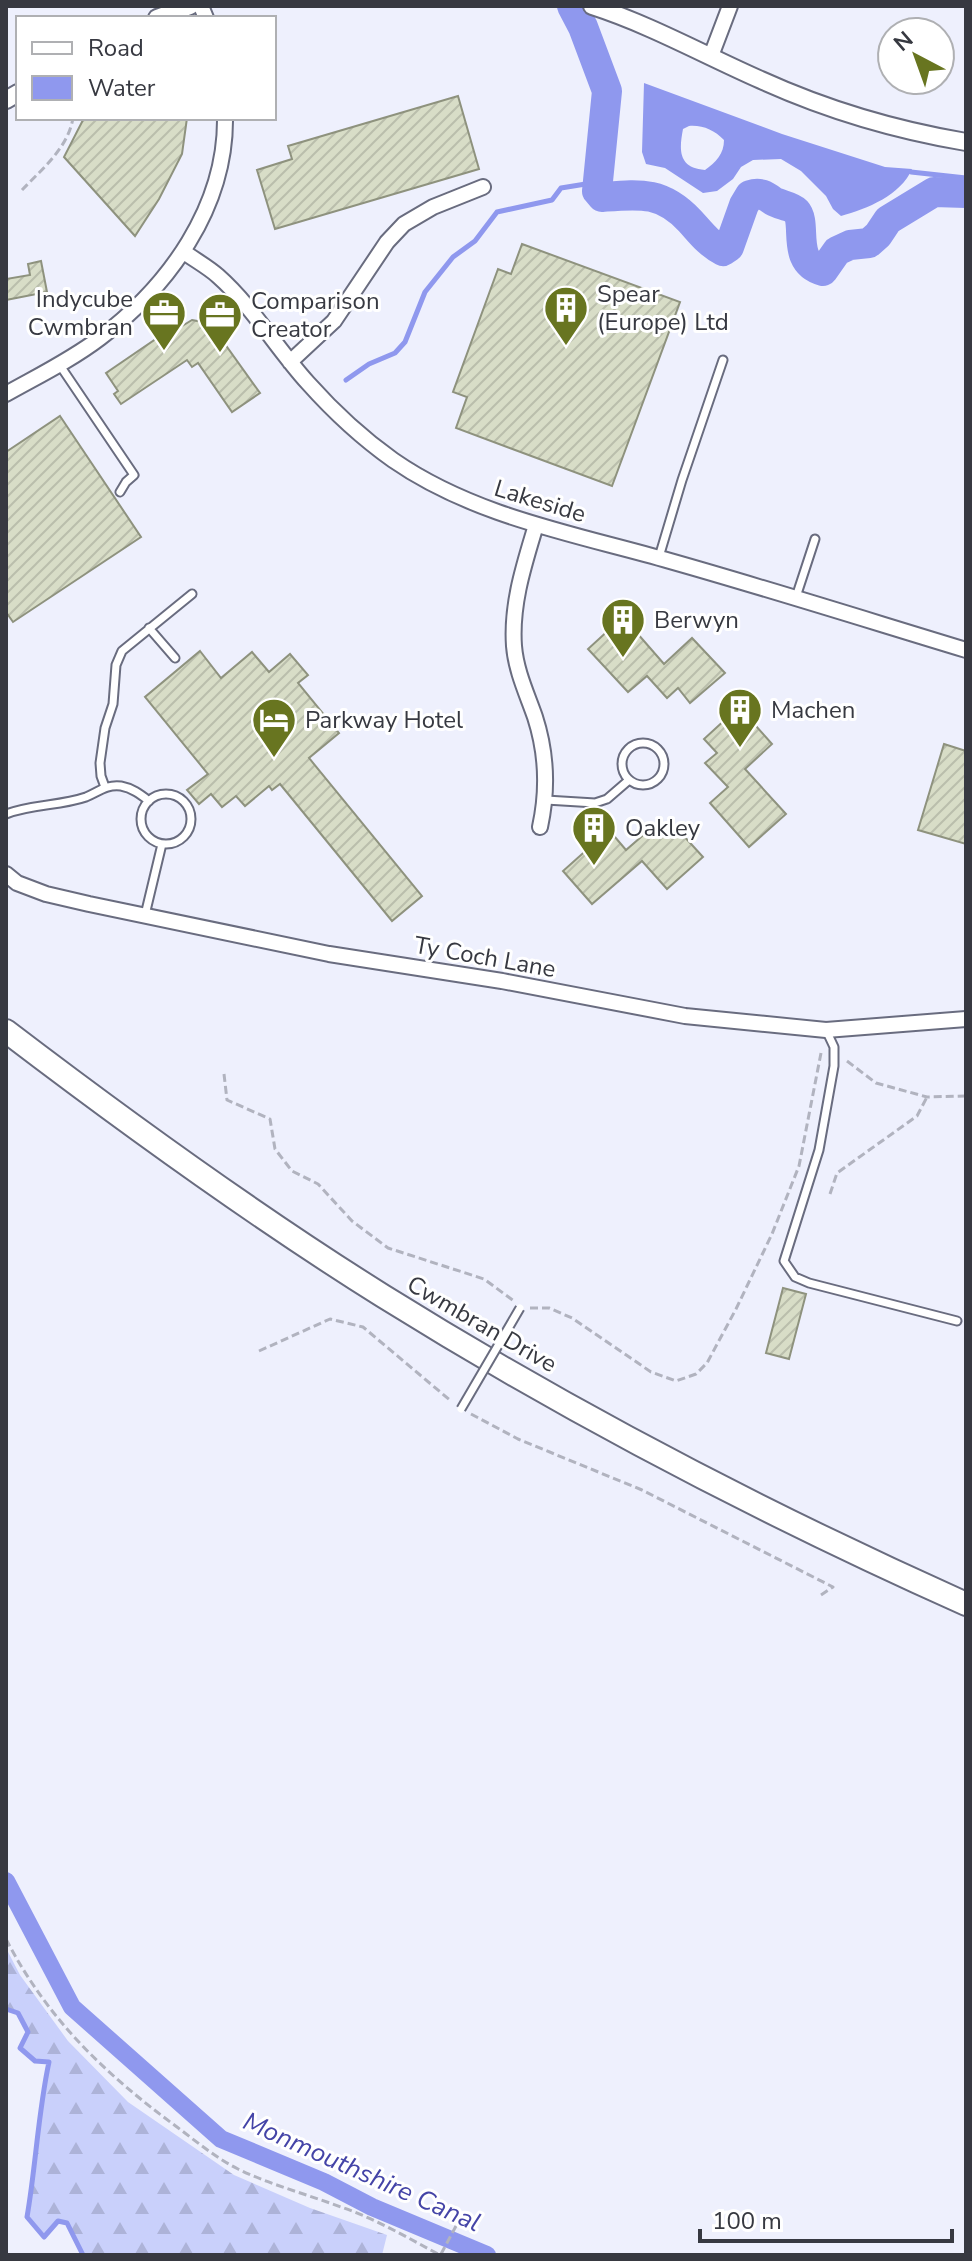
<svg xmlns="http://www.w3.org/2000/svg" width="972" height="2261" font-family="'Nunito Sans',sans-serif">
<defs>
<pattern id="forest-firs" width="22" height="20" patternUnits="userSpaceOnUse" patternTransform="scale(2)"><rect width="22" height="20" fill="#c9d0fb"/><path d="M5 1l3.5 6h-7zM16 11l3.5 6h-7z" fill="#adb3d8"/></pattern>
<pattern id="building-hatch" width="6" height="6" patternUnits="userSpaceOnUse" patternTransform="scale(2)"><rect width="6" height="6" fill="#d8ddc7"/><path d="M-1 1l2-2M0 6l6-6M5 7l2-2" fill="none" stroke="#babeac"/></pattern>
</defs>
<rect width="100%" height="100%" fill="#eef0fd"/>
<!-- forest -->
<path fill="url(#forest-firs)" d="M6 1948 20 1975 68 2041 128 2102 234 2175 310 2208 387 2235 382 2255H83L67 2224 59 2221 44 2237 27 2217C36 2165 38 2113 48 2062L35 2061 20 2048 28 2032 18 2013 6 2009Z"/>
<!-- water -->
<path fill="#8f98ee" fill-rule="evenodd" d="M644 83 782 134 885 167 912 169C901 195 867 209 841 216L833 209 826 196 801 171 781 159 753 160 741 167 733 179 717 191 703 193 665 168 646 164 642 152ZM689 126C703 125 714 130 724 140 724 154 716 162 705 170 678 168 679 150 683 129Z"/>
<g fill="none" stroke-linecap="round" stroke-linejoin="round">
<!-- stream -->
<path stroke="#8f98ee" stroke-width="5" d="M911 172 966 178
M346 380 369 364 395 353 405 342 425 292 453 257 475 241 497 212 552 200 561 188 598 182
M6 2009 18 2013 28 2032 20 2048 35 2061 49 2062C38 2113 36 2165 27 2217L44 2237 58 2221 67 2223 83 2255"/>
<!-- canal -->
<path stroke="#8f98ee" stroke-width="18" d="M6 1881 72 2007 221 2139 324 2182 372 2207 487 2255"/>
<!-- river -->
<path stroke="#8f98ee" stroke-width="30" d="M572 6 583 27 607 91 597 191 602 197C640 194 662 191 690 221 701 233 708 243 723 251L729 247 744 205 750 195C760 192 765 195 773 201 780 205 791 206 796 211 808 224 790 262 823 271L837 251 850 245 869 243 878 235 888 220 934 192 966 193"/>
</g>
<!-- building -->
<path fill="url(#building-hatch)" stroke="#8e927e" stroke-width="2" d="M458 96 479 169 275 229 257 170 292 159 288 146Z
M84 118H187L182 154 159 199 135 236 64 157Z
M522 244 680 302 612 486 456 428 467 397 453 392 498 269 511 274Z
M41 261 47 292 6 300V279L30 275 28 264Z
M192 320 208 323 212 326 260 393 232 412 198 363 192 367 187 360 121 404 114 394 118 391 106 373 172 328 174 331Z
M60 416 141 537 13 622 6 612V452Z
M623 617 664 664 692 638 725 673 690 703 678 688 667 698 647 676 628 692 588 649Z
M200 651 221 678 252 652 269 672 290 654 308 675 298 683 339 733 309 758 422 896 392 921 280 784 272 790 269 786 245 806 236 796 222 807 211 794 199 804 187 790 208 774 145 697Z
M739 707 772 744 745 769 786 814 749 847 710 803 728 787 705 763 717 753 704 739Z
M944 744 966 751V844L918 830Z
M671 822 703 857 667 889 642 861 592 904 563 871 609 830 626 850 648 831 654 838Z
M783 1288 806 1294 789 1359 766 1353Z"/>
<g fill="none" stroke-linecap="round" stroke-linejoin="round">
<!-- service casing -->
<g stroke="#696c7f" stroke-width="11">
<path id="service" d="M59 364 134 475 126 482 120 492
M659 557 682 480 723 360
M796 597 815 539
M149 628 175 658
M622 764a21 21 0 1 1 42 0a21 21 0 1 1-42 0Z
M105 787 101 776 100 763 105 728 113 704 116 665 122 651 192 594
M141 819a25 25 0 1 1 50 0a25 25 0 1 1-50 0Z
M546 800 595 803 607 799 629 780
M6 814C32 804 60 806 86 797 98 792 107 784 121 786 132 788 140 794 149 801
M145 915 162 844
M826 1030 834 1047V1066L819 1150 784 1261 795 1277 809 1283 957 1321"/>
</g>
<!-- minor casing -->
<g stroke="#696c7f" stroke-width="18">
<path id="minor" d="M201 6 206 18
M711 56 730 6
M184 252C195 260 208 267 218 276 253 307 277 349 308 383 333 411 362 438 393 460 475 517 576 534 670 561 769 589 867 620 966 650
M290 362 334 321 387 242 404 224 433 207 483 187
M6 394C38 376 71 360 100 338 169 286 226 207 225 118
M536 525C524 565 511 604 514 646 516 671 527 694 535 717 547 754 548 790 540 827
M6 874 17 883 46 894 89 904 329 954 502 981 685 1016 826 1030 966 1019"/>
</g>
<!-- tertiary casing -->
<g stroke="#696c7f" stroke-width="20">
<path id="tertiary" d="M592 6C651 25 704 55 761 80 827 110 895 130 966 142
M157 18 190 6
M6 100 18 93"/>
</g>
<!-- primary casing -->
<g stroke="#696c7f" stroke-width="26">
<path id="primary" d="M6 1031C128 1124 252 1214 383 1296 569 1412 765 1514 966 1604"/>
</g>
<!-- path -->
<path stroke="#b1b3bf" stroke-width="3" stroke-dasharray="8 4" stroke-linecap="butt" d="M22 190C42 169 68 148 73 118
M847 1061 876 1083 927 1097 966 1096
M224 1074 227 1100 270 1119 275 1149 292 1171 318 1184 352 1221 388 1248 484 1279 514 1301
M830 1194 837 1173 917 1116 927 1097
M530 1308H549L572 1318 651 1372 676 1381 696 1374 707 1363 736 1309 772 1234 799 1166 821 1053
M259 1351 330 1319 363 1327 451 1401
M471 1414 518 1439 642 1490 833 1587 821 1595
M6 1939C48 2020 105 2074 177 2127 197 2142 216 2158 238 2169 271 2185 306 2194 341 2207 376 2219 408 2238 440 2255
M441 2254 456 2226"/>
<!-- service -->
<use href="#service" stroke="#fff" stroke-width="7"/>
<!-- minor -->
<use href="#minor" stroke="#fff" stroke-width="14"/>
<!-- tertiary -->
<use href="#tertiary" stroke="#fff" stroke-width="16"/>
<!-- primary -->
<use href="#primary" stroke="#fff" stroke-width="22"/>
<!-- service-bridge casing -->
<g stroke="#696c7f" stroke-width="11" stroke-linecap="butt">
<path id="service-bridge" d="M461 1409 520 1308"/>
</g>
<!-- service-bridge -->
<use href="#service-bridge" stroke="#fff" stroke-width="7"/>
</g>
<!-- icons -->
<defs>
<g id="building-pin" transform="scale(2.3)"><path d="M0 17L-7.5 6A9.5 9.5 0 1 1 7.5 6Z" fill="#687520" stroke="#fff"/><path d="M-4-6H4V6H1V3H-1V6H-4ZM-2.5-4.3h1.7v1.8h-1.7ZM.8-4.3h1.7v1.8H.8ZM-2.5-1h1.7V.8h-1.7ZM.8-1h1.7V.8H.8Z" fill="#fff"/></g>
<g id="office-pin" transform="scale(2.3)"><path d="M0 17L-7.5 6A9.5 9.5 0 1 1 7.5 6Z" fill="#687520" stroke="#fff"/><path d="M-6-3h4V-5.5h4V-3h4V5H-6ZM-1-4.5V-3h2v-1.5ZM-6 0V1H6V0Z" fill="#fff"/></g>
<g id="hotel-pin" transform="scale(2.3)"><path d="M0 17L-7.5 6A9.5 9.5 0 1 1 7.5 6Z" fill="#687520" stroke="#fff"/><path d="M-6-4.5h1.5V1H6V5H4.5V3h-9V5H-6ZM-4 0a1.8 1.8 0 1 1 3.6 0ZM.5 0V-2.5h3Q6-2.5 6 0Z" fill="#fff"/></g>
</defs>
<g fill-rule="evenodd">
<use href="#building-pin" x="566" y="308"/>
<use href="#office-pin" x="164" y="313"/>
<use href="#office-pin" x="220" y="315"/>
<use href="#building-pin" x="623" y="620"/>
<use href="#building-pin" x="740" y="710"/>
<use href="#hotel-pin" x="274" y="720"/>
<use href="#building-pin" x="594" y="828"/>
</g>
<g text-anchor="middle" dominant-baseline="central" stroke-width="6" stroke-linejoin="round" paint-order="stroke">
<!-- poi labels -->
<g font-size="24" fill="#373941" stroke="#fff" text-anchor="start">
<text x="597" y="294">Spear<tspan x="597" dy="28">(Europe) Ltd</tspan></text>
<text x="133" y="299" text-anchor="end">Indycube<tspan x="133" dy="28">Cwmbran</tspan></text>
<text x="251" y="301">Comparison<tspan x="251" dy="28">Creator</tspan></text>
<text x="654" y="620">Berwyn</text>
<text x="771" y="710">Machen</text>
<text x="305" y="720">Parkway Hotel</text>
<text x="625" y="828">Oakley</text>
</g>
<!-- street labels -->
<g font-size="24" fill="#373941" stroke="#fff">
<text transform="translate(540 501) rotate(17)">Lakeside</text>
<text transform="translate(485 957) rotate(10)">Ty Coch Lane</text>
<text transform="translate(482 1324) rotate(30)">Cwmbran Drive</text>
</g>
<!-- water labels -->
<g font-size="26" font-style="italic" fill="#4444a7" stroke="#fff">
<text transform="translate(362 2172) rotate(24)">Monmouthshire Canal</text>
</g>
</g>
<!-- border -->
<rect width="972" height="2261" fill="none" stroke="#373941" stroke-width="16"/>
<!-- legend -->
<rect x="16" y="16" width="260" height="104" fill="#ffffff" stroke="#afb0b3" stroke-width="2"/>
<rect x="32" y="42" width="40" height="12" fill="#ffffff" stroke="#afb0b3" stroke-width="2"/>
<text x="88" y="56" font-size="24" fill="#373941">Road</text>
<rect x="32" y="76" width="40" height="24" fill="#8f98ee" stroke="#afb0b3" stroke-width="2"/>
<text x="88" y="96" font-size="24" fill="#373941">Water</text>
<!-- north arrow -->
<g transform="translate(916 56) rotate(319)"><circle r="38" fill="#ffffff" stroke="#afb0b3" stroke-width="2"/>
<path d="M0-6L14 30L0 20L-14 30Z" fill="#687520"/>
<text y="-12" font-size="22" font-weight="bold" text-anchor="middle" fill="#373941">N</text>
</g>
<!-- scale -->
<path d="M700 2229v12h252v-12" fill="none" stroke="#373941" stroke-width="4"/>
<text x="712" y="2229" font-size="24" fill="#373941" stroke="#ffffff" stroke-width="6" paint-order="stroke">100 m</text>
</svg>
